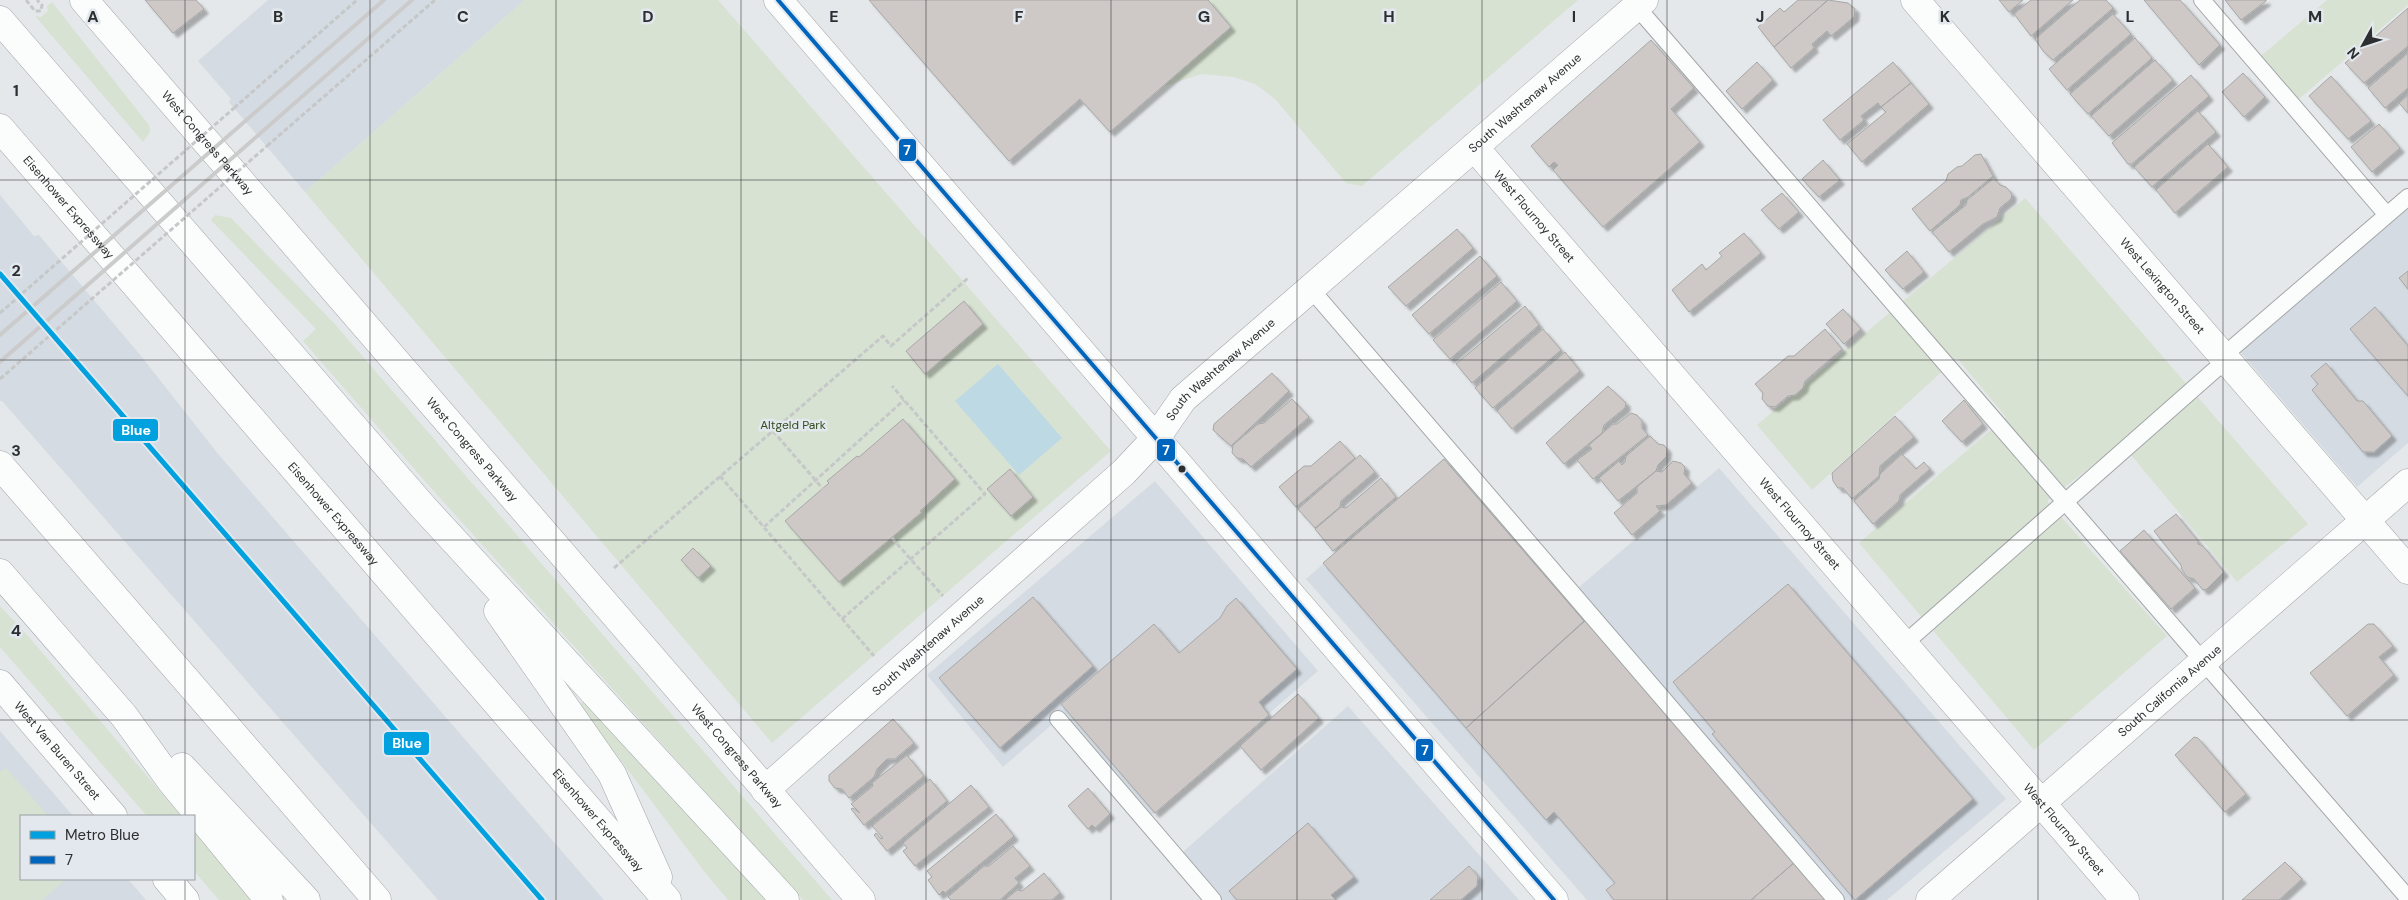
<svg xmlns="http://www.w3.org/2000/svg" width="2408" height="900" font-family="'DM Sans',sans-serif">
<defs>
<filter id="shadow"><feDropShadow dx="4.5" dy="4.5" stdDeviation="1" flood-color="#0004"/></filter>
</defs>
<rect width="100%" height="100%" fill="#e5e8ea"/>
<!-- built -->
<path fill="#d4dbe2" d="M268 0H525L305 192 229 102 231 99 198 61Z
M0 195 34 236 39 235 141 356 219 455 604 900H438L2 401H0Z
M2408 197V443L2357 487 2235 346Z
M1451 452 1572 593 1719 468 2006 799 1887 900H1587L1306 579Z
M1155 481 1318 671 1145 821 1057 720 1003 767 927 675Z
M1348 706 1519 900H1213L1176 858Z
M0 731 73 816H21V879H128L146 900H0Z"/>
<!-- green -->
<path fill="#d7e2d2" d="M525 0H718L1111 451 772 743 305 192Z
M1208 0H1578L1362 186 1346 183 1275 99 1255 84 1234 77 1201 74 1162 87 1231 27Z
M2327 0H2408V5L2299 99 2261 56Z
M52 2 149 125 150 132 143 142 35 16 41 17 48 11 47 6Z
M2025 198 2308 524 2237 582 2121 443 2047 501 2167 636 2034 750 1859 543 2006 417 1957 358 1812 490 1757 425Z
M215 215 231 218 333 322 832 900H803L431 488 303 341 316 329 211 220Z
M0 606 29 637 181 816H147L0 647Z
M587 699 765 900H728L707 875 579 705Z
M6 768 48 816H21V879H66L42 900H0V772Z
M194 831 251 900H219L194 871Z"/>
<!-- water -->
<path fill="#bcd9e4" d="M998 364 1062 438 1019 475 955 401Z"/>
<!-- building -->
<path fill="#cec9c7" stroke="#a6a7a7" filter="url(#shadow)" d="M145 0H196L204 9 173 33Z
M869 0H1208L1231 27 1110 132 1080 99 1009 161Z
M1798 0H1828L1774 47 1758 27 1780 8 1784 12Z
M1828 0 1848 3 1855 9 1854 17 1831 36 1827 31 1812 44 1814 48 1791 68 1774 47Z
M1999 0H2023L2009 12Z
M2031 0H2073L2031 36 2014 14Z
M2080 0H2106L2113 8 2053 60 2043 51 2035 39Z
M2144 0H2180L2220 45 2199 65Z
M2225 0H2266V1L2241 20Z
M2408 8V46L2364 83 2345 63Z
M2113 14 2131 34 2067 90 2049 69Z
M2135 38 2152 58 2088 114 2070 94Z
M1651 40 1694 88 1671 109 1700 142 1603 227 1553 170 1558 165 1554 162 1549 167 1531 146Z
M2408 53V88L2385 108 2368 88Z
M2155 60 2173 80 2109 136 2091 116Z
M1757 62 1773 80 1742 109 1726 91Z
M1893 62 1911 83 1881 107 1878 103 1861 116 1864 120 1840 140 1823 120Z
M2243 73 2265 97 2244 117 2222 92Z
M2191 75 2209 96 2132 164H2128L2112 143Z
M2331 76 2371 121 2348 139 2309 96Z
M1911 83 1929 104 1862 162 1847 144 1886 112 1881 107Z
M2408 95V113L2399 103Z
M2198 111 2216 132 2152 187 2134 167Z
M2379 124 2400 148 2372 172 2351 147Z
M2208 144 2228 167 2175 213 2156 190Z
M1981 154 1993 176 1968 197 1961 200 1960 205 1930 231 1912 209 1946 181 1948 174 1957 167 1962 166 1975 155Z
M1823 160 1840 180 1819 197 1802 179Z
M1994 178 2000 185 2006 187 2012 194 2011 199 2000 208 1997 217 1983 224 1949 252 1932 232 1966 205 1967 200Z
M1782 193 1799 212 1779 229 1761 210Z
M1457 229 1473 248 1406 306 1388 287Z
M1744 233 1761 253 1689 312 1672 290 1702 264 1706 270 1722 256 1719 253Z
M1907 251 1924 272 1903 289 1885 270Z
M1480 256 1497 276 1429 334 1412 315Z
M2408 271V289L2399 278Z
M1501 282 1517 301 1450 359 1433 340Z
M964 301 983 324 925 374 906 351Z
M1525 306 1539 325 1472 383 1456 364Z
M2375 307 2408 346V396L2350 329Z
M1843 309 1861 329 1844 344 1826 324Z
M1543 329 1561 350 1493 408 1475 388Z
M1825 329 1842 349 1805 381 1803 388 1795 395 1788 396 1775 407 1768 406 1762 399 1763 393 1755 384 1788 356H1794Z
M1565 352 1580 371 1512 429 1497 411Z
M2326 363 2357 401H2363L2392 436 2374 452H2363L2312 390 2318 384 2311 376Z
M1272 373 1289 391 1231 446 1213 430 1214 424Z
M1608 386 1626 403 1625 408 1604 425 1602 433 1564 464 1546 443Z
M1292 399 1309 417 1251 467 1243 459 1237 458 1232 453 1233 445 1258 424 1264 423Z
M1964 400 1983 424 1962 442 1942 421Z
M1631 413 1637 415 1642 421V428L1648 435 1593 479 1577 460 1592 449 1589 445 1613 424H1617Z
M1895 416 1914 437 1880 466 1879 476 1852 499 1843 488H1838L1833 481 1832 473Z
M903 419 955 479 920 511 922 512 839 582 785 521 829 483 827 481 857 456 859 457Z
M1650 436 1658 444 1664 445 1667 449 1666 457 1658 465 1656 471 1618 501 1599 478 1619 461 1622 465 1625 462 1626 456Z
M1340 441 1355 458 1296 507 1279 487 1304 466H1311Z
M1902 454 1916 469 1924 462 1930 469 1900 495 1899 501 1873 524 1854 501 1879 479 1880 474Z
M1360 455 1375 472 1341 501 1340 507 1315 528 1298 509Z
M1444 459 1584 621 1466 728 1323 563Z
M1673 461 1681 463 1685 467 1684 474 1692 483 1666 505 1656 506 1660 511 1632 535 1614 513 1637 493V487L1656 471 1662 472Z
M1010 469 1033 497 1011 516 987 489Z
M1381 478 1396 497 1333 551 1315 529 1341 507 1346 508Z
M2176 514 2198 541V544L2203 546 2224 572 2207 589 2203 590 2194 579 2187 577 2182 570 2181 565 2154 531Z
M2144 530 2195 588 2171 609 2120 551Z
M693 548 711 566 698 578 681 560Z
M1788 584 1973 799 1855 900 1712 734 1715 732 1673 682Z
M1033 597 1093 666 1000 748 939 678Z
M1236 598 1297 669 1259 702 1269 715 1155 813 1061 704 1154 624 1179 653 1220 618 1227 606Z
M1586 620 1795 862 1751 900H1614L1606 890 1615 883 1554 812 1546 820 1466 728Z
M2368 624H2374L2393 646 2379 657 2394 675 2347 716 2310 673Z
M1298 694 1319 718 1261 770 1240 746Z
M893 719 914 743 895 759H887L877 769 874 777 849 798 842 789 835 788 829 781V775Z
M2194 737 2198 738 2246 794 2225 812 2175 755Z
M907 755 924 776 864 825 851 809 853 808 860 813 851 804 873 786 872 783Z
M930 779 947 801 887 851 874 835 876 833 881 839 883 838 872 826Z
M971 785 989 807 915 866 903 851 907 848 903 843Z
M1088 788 1110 814 1095 828 1092 825 1088 829 1068 806Z
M996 814 1014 836 945 893 943 891 939 895 928 880 932 877 927 871Z
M1308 823 1354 877 1331 895 1336 900H1237L1229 891Z
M1013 846 1030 866 1015 878 1019 883 1000 900H951L948 897 984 866H989Z
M1795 862 1828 900H1751Z
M2285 862 2302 879 2279 900H2242Z
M1469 866 1478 876 1477 886 1461 900H1430Z
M1044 873 1060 893 1052 900H1005L1017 890 1022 891Z"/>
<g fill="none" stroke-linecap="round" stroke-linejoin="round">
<!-- service casing -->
<g stroke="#a3a5a7" stroke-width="18">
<path id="service" d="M2202 0 2387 215
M1636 6 2408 898
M1310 288 1836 900
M2223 356 2408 197
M1904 644 2226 360
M1058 719 1213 900"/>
</g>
<!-- minor casing -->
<g stroke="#a3a5a7" stroke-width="29">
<g id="minor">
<path id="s1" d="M1915 0 2408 570"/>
<path id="s2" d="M1474 147 2125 900"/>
<path id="s3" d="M765 790 1124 472 1156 438 1183 399 1644 0"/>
</g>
</g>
<!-- tertiary casing -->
<g stroke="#a3a5a7" stroke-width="29">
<g id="tertiary">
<path id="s4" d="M84 0 861 900"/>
<path d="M778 0 1554 900"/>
<path id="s5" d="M0 684 113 816"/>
<path d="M167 879 185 900"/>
</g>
</g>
<!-- secondary casing -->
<g stroke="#a3a5a7" stroke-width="29">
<g id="secondary">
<path id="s6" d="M1930 900 2408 483"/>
</g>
</g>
<!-- motorway casing -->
<g stroke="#a3a5a7" stroke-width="29">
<g id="motorway">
<path d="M0 20 424 508 785 900"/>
<path id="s7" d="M0 128 667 900"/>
<path d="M0 465 377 900"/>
<path d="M0 573 124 716 171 781 269 900"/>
<path d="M498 611 612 774 658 877"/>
<path d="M182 767 306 900"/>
</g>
</g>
<!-- path -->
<path stroke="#c6c7c8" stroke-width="3" stroke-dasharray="5 2.5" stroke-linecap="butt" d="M26 0 35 11H41L42 5 37 0
M234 108 357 0
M267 146 435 0
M773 431 823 489
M720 476 874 656
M764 527 904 400
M892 538 943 596
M614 568 883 336 891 346 968 278
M842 619 985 494 892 386"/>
<!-- service -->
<use href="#service" stroke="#fbfcfc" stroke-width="16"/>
<!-- minor -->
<use href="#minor" stroke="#fbfcfc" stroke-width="28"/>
<!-- tertiary -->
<use href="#tertiary" stroke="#fbfcfc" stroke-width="28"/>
<!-- secondary -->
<use href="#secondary" stroke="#fbfcfc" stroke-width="28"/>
<!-- motorway -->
<use href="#motorway" stroke="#fbfcfc" stroke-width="28"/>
<!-- rail -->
<path stroke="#cbcbcb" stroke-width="4" d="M0 335 384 0
M0 362 412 0"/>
<!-- path-bridge -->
<path stroke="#c6c7c8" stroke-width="3" stroke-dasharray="5 2.5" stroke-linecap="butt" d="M0 313 234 108
M0 379 267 146"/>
<!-- bus-1 casing -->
<g stroke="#e2e8ed" stroke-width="8">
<path id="bus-1" d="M778 0 1554 900"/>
</g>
<!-- bus-1 -->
<use href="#bus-1" stroke="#0065bd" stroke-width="4"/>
<!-- metro-1 casing -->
<g stroke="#e2e8ed" stroke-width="9">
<path id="metro-1" d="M0 274 542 900"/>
</g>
<!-- metro-1 -->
<use href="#metro-1" stroke="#00a1de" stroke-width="5"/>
</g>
<!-- grid -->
<path fill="none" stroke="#2c2e30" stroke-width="1" stroke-opacity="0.55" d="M185 0V816M370 0V900M556 0V900M741 0V900M926 0V900M1111 0V900M1297 0V900M1482 0V900M1667 0V900M1852 0V900M2038 0V900M2223 0V900M0 180H2408M0 360H2408M0 540H2408M0 720H2408M185 879V900"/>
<!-- markers -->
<circle fill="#2c2e30" stroke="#e2e8ed" stroke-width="2" cx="1182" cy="469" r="4.5"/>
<g text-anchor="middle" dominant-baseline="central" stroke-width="5" stroke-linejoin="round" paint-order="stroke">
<!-- street labels -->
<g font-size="12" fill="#2c2e30" stroke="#e2e8ed">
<text stroke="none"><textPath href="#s3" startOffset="1026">South Washtenaw Avenue</textPath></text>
<text stroke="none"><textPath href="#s4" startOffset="189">West Congress Parkway</textPath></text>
<text stroke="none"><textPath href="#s7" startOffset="105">Eisenhower Expressway</textPath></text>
<text stroke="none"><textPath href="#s2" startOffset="92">West Flournoy Street</textPath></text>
<text stroke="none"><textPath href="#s1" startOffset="378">West Lexington Street</textPath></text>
<text stroke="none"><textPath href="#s3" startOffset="621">South Washtenaw Avenue</textPath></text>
<text stroke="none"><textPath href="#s4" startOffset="594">West Congress Parkway</textPath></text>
<text stroke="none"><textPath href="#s7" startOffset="510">Eisenhower Expressway</textPath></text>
<text stroke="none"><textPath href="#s2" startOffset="498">West Flournoy Street</textPath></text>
<text stroke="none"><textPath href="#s3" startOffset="218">South Washtenaw Avenue</textPath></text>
<text stroke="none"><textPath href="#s6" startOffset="318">South California Avenue</textPath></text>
<text stroke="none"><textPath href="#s5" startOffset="88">West Van Buren Street</textPath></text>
<text stroke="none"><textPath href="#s4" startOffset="999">West Congress Parkway</textPath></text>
<text stroke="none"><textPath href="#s7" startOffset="915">Eisenhower Expressway</textPath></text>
<text stroke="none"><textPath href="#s2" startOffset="902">West Flournoy Street</textPath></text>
</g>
<!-- park labels -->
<g font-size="12" fill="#344c1d" stroke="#e2e8ed">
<text x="793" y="425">Altgeld Park</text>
</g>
</g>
<g font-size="16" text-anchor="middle" font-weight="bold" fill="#2c2e30" stroke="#e2e8ed" stroke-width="5" stroke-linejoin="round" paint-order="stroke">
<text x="93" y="22">A</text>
<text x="278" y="22">B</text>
<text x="463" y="22">C</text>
<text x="648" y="22">D</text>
<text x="834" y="22">E</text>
<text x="1019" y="22">F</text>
<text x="1204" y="22">G</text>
<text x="1389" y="22">H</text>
<text x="1574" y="22">I</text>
<text x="1760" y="22">J</text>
<text x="1945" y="22">K</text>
<text x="2130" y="22">L</text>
<text x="2315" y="22">M</text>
<text x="16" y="96">1</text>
<text x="16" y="276">2</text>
<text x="16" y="456">3</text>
<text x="16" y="636">4</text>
</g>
<g stroke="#e2e8ed" stroke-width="2">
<rect x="898" y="138" width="19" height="24" rx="5" fill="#0065bd"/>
<rect x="112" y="418" width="47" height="24" rx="5" fill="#00a1de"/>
<rect x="1156" y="438" width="20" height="24" rx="5" fill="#0065bd"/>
<rect x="383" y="731" width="47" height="25" rx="5" fill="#00a1de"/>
<rect x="1415" y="738" width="19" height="24" rx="5" fill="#0065bd"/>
</g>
<g font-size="14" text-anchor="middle" font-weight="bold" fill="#fff">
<text x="907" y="155">7</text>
<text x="136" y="435">Blue</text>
<text x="1166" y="455">7</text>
<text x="407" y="748">Blue</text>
<text x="1425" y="755">7</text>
</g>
<!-- legend -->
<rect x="20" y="815" width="175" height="65" fill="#e2e8ed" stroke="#999ea1"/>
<rect x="30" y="831" width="25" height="8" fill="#00a1de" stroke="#999ea1"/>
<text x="65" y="840" font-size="15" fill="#2c2e30">Metro Blue</text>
<rect x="30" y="856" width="25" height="8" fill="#0065bd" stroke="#999ea1"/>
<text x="65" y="865" font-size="15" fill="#2c2e30">7</text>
<!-- north arrow -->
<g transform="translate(2363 45) rotate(230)" stroke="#e2e8ed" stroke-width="4" paint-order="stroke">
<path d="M0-4L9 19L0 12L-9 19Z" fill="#2c2e30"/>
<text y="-8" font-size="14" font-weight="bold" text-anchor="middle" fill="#2c2e30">N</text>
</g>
</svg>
